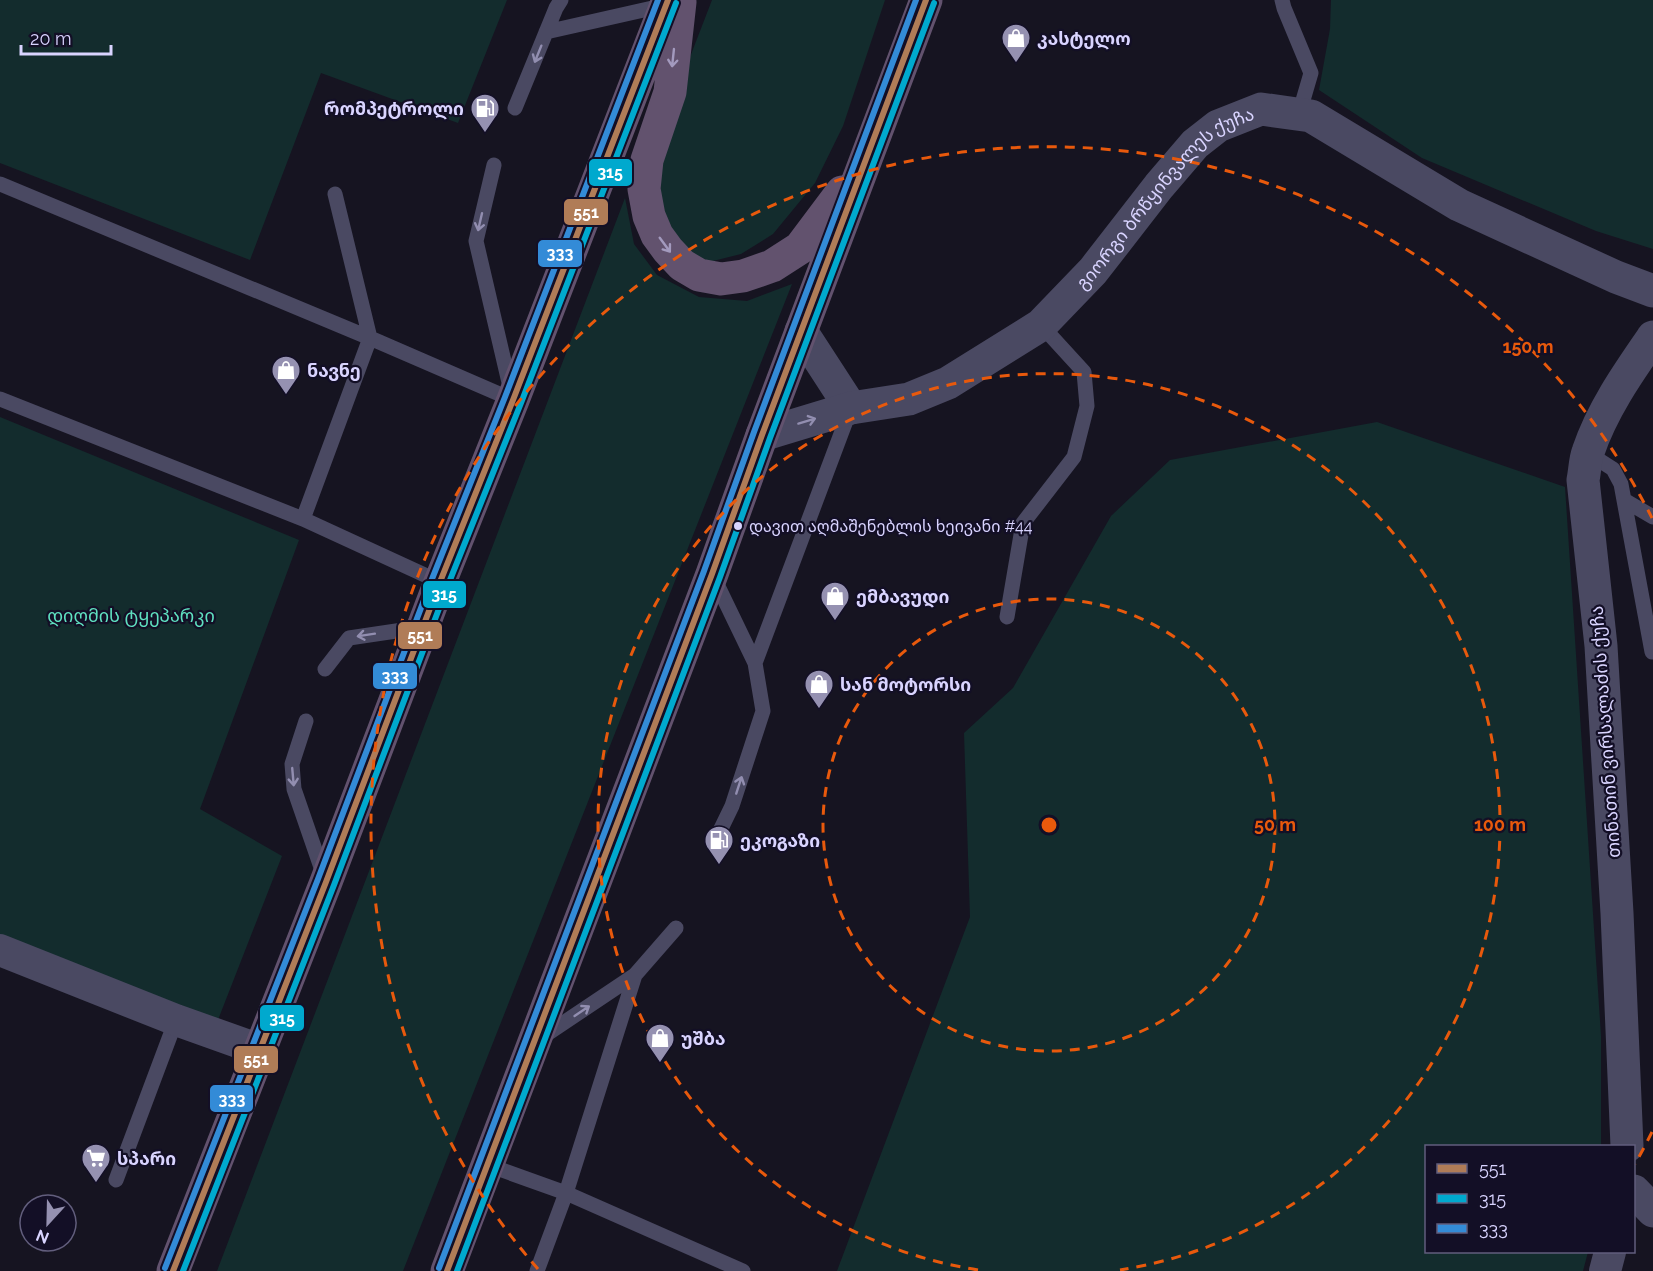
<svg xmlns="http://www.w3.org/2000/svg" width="1653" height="1271" font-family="Raleway,'Noto Sans Georgian',sans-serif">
<rect width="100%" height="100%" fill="#161421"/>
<!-- green -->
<path fill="#132c2d" d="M0 0H507L458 123 321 73 250 260 0 163Z
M712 0H885L843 126 815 183 773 234 741 254 705 263 669 241 654 167 680 83Z
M1331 0H1653V249L1596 231 1422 158 1319 90 1330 29Z
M625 198 634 244 657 275 699 297 747 301 792 284 403 1271H217Z
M0 417 299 540 200 809 282 856 216 1025 0 939Z
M1377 422 1565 487 1601 1036V1146H1426V1252H1588L1583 1271H837L970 917 964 733 1013 688 1111 516 1170 460Z"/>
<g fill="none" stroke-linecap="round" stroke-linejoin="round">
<!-- service -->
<path stroke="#4a4962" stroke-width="15" d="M1282 0 1284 8 1311 73 1299 114
M546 32 666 5
M515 108 556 8 561 0
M494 165 476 241 511 391
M0 184 370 338 513 400
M0 399 303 519 370 338 335 194
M1588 453 1613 469 1621 484 1652 652
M1624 500 1653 517
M303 519 440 582
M713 576 755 663 763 711 732 806 716 839
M1007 617 1023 523 1074 457 1087 406 1084 372 1041 325
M755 663 850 410
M325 669 349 638 423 627
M306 721 292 764 294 789 324 876
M541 1038 635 975 676 928
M488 1165 566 1193 743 1271
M116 1180 176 1020
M537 1271 566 1193 635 975"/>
<!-- minor -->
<path stroke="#4a4962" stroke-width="32" d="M0 950 176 1020 260 1050
M1605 1271 1610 1252"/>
<!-- tertiary -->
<g stroke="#4a4962" stroke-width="33">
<path d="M801 331 851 408"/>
<path id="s1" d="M762 435 851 408 909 399 948 383 1041 325 1093 271 1159 186 1195 144 1218 126 1261 109 1311 116 1459 205 1616 277 1653 291"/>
<path d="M1627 1146 1617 913 1601 646 1583 480C1585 470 1585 460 1588 452 1602 410 1628 373 1653 337"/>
<path d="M1634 1191 1653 1211"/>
</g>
<!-- trunk -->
<path stroke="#62526e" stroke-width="33" d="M680 2 670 92 647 160 644 189 649 216 657 235 668 250 682 265 699 275 721 279 743 276 772 266 800 248 842 192
M173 1271 326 882 440 582 513 400 668 0
M447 1271 712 574 762 435 926 0"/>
<!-- bus-1 casing -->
<g stroke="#130f26" stroke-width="10">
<path id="bus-1" d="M173 1271 326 882 440 582 513 400 668 0
M447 1271 712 574 762 435 926 0"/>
</g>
<!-- bus-2 casing -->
<g stroke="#130f26" stroke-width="10">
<path id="bus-2" d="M183 1271 334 885 448 585 521 403 676 3
M457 1271 720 577 770 438 934 3"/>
</g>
<!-- bus-3 casing -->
<g stroke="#130f26" stroke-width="10">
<path id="bus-3" d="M165 1268 318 879 432 579 505 397 658 0
M439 1268 704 571 754 432 916 0"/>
</g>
<!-- bus-1 -->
<use href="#bus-1" stroke="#b07c57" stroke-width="6"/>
<!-- bus-2 -->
<use href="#bus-2" stroke="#00a9ce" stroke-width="6"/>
<!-- bus-3 -->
<use href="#bus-3" stroke="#338bd7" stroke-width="6"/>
</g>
<!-- one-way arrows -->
<defs><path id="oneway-shaft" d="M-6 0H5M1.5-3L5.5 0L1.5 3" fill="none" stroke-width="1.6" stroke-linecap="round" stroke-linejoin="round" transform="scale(1.5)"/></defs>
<g stroke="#928eb0">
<use href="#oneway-shaft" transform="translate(538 54) rotate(112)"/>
<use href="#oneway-shaft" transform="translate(480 222) rotate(103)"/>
<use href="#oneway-shaft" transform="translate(807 421) rotate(-17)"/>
<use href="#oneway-shaft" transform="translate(366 635) rotate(171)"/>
<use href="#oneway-shaft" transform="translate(293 777) rotate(85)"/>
<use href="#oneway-shaft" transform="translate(739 785) rotate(-72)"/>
<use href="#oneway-shaft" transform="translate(582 1011) rotate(-34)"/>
</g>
<g stroke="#a39abe">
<use href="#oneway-shaft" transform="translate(673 58) rotate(96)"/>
<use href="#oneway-shaft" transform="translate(665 245) rotate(54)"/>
</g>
<!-- distance rings -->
<g fill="none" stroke="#e8590c" stroke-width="3" stroke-dasharray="10 8">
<circle cx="1049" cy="825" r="226"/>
<path d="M978 1270A451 451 0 1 1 1120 1270"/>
<path d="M1652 1132A677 677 0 0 1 1635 1164M538 1269A677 677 0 1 1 1652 518"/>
</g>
<!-- icons -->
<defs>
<g id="shop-pin" transform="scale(1.5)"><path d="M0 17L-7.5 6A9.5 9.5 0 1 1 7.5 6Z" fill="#9591b1" stroke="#130f26"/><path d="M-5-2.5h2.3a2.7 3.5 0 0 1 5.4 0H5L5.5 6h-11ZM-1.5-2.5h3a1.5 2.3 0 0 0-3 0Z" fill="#fff"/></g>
<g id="fuel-pin" transform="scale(1.5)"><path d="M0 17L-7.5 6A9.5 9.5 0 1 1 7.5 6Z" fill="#9591b1" stroke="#130f26"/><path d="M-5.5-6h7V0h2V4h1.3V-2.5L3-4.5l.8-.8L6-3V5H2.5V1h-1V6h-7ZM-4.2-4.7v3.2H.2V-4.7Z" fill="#fff"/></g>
<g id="supermarket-pin" transform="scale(1.5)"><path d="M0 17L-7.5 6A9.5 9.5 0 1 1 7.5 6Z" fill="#9591b1" stroke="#130f26"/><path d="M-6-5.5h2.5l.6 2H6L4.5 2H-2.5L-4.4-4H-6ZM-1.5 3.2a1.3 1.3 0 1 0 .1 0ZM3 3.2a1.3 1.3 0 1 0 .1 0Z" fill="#fff"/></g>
</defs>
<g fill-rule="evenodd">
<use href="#shop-pin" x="1016" y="38"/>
<use href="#fuel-pin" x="485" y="108"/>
<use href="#shop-pin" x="286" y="370"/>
<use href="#shop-pin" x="835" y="596"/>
<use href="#shop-pin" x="819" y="684"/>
<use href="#fuel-pin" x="719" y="840"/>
<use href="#shop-pin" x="660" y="1038"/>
<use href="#supermarket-pin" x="96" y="1158"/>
</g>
<!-- markers -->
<circle fill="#d9d4ff" stroke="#130f26" stroke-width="2" cx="738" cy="526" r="5"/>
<g text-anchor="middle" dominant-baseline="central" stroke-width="4.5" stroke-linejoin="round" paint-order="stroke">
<!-- bus labels -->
<g font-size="16" fill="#d9d4ff" stroke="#130f26" text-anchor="start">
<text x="749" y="526">დავით აღმაშენებლის ხეივანი #44</text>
</g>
<!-- poi labels -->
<g font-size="18" font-weight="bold" fill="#d9d4ff" stroke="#130f26" text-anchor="start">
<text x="1037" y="38">კასტელო</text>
<text x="464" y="108" text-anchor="end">რომპეტროლი</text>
<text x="307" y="370">ნავნე</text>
<text x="856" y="596">ემბავუდი</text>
<text x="840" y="684">სან მოტორსი</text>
<text x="740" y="840">ეკოგაზი</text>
<text x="681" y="1038">უშბა</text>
<text x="117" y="1158">სპარი</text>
</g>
<!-- street labels -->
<g font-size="18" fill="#d9d4ff" stroke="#130f26">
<text stroke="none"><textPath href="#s1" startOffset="483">გიორგი ბრწყინვალეს ქუჩა</textPath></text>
<text transform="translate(1605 732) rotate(-94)">თინათინ ვირსალაძის ქუჩა</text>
</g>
<!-- park labels -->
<g font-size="18" fill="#5fe0c0" stroke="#130f26">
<text x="131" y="615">დიღმის ტყეპარკი</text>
</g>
</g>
<circle cx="1049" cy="825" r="9" fill="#e8590c" stroke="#130f26" stroke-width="3"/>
<g font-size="18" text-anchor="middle" font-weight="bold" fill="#e8590c" stroke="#130f26" stroke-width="4.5" stroke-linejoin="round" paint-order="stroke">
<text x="1528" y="353">150 m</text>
<text x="1275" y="831">50 m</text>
<text x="1500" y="831">100 m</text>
</g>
<g stroke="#130f26" stroke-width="2">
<rect x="588" y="158" width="45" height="29" rx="6" fill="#00a9ce"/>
<rect x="563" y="198" width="46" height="28" rx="6" fill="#b07c57"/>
<rect x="537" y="239" width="46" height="29" rx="6" fill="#338bd7"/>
<rect x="422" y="580" width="45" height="29" rx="6" fill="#00a9ce"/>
<rect x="397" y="621" width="46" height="29" rx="6" fill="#b07c57"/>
<rect x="372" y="662" width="46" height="28" rx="6" fill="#338bd7"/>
<rect x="259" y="1004" width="46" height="28" rx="6" fill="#00a9ce"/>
<rect x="233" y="1045" width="46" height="29" rx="6" fill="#b07c57"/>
<rect x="209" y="1084" width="45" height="29" rx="6" fill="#338bd7"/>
</g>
<g font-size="16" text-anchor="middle" font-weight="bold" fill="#fff">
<text x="610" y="178">315</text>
<text x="586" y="218">551</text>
<text x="560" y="259">333</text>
<text x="444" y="600">315</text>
<text x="420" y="641">551</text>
<text x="395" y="682">333</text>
<text x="282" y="1024">315</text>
<text x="256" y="1065">551</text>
<text x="232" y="1105">333</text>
</g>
<!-- legend -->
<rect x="1425" y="1145" width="210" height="108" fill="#130f26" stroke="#625e7d" stroke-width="1.5"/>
<rect x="1437" y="1164" width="30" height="9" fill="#b07c57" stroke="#625e7d" stroke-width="1.5"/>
<text x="1479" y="1175" font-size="18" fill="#d9d4ff">551</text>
<rect x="1437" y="1194" width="30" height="9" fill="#00a9ce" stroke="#625e7d" stroke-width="1.5"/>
<text x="1479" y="1205" font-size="18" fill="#d9d4ff">315</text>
<rect x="1437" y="1224" width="30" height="9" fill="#338bd7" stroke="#625e7d" stroke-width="1.5"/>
<text x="1479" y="1235" font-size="18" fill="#d9d4ff">333</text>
<!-- north arrow -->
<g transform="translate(48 1223) rotate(202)"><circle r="28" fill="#130f26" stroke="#625e7d" stroke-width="1.5"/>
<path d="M0-4.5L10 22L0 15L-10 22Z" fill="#9591b1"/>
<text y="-9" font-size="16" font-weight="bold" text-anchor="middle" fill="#d9d4ff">N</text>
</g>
<!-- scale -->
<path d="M21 45v9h90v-9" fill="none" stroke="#d9d4ff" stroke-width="3"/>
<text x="30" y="45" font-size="18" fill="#d9d4ff" stroke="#130f26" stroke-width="4.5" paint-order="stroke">20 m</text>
</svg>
